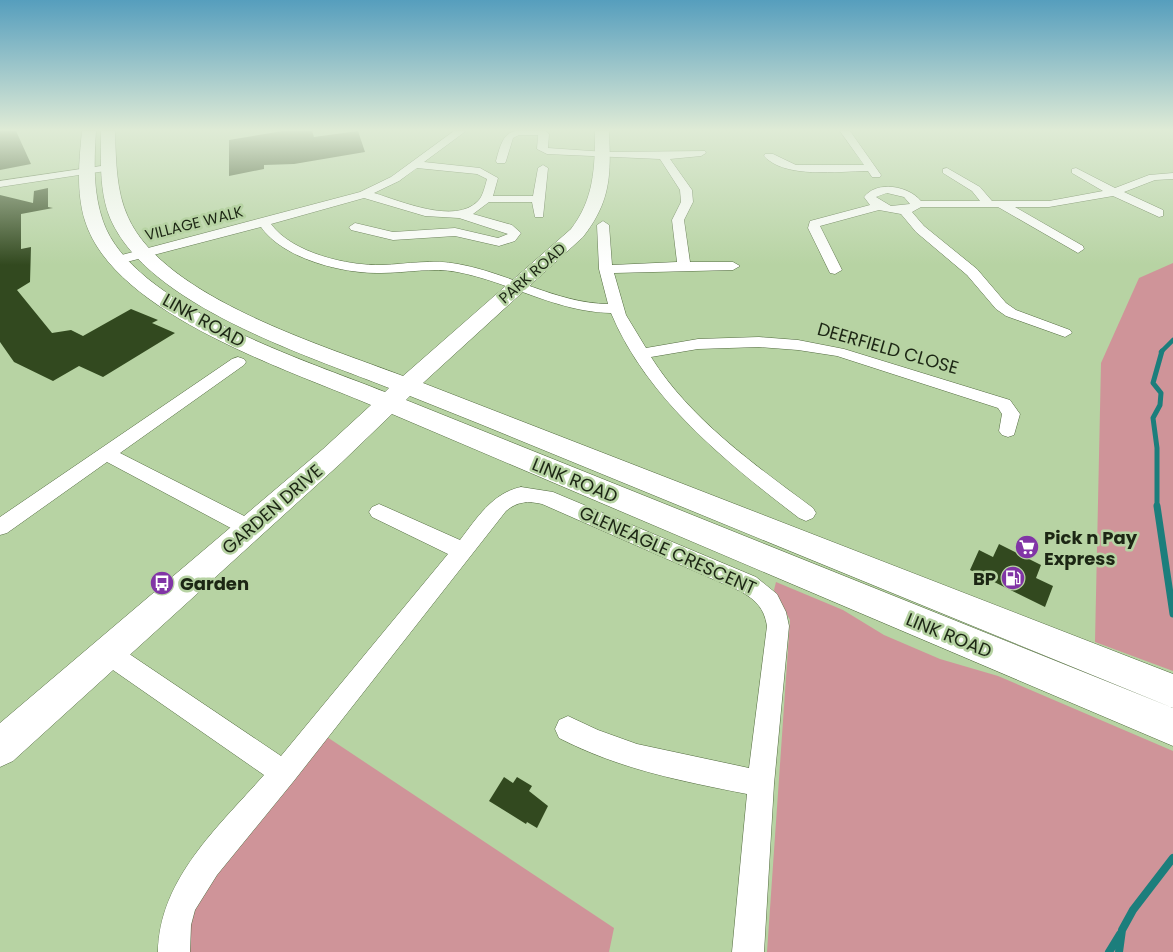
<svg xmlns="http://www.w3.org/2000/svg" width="1173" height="952" font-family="Poppins,sans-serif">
<rect width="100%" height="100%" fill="#b7d3a3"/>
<!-- green -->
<path fill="#cf9499" d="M1173 263V671L1095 642 1101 363 1139 278Z
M776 582 843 610 884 635 940 659 998 676 1173 751V952H767L790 620 774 590Z
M324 735 614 928 609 952H189V926L203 887Z"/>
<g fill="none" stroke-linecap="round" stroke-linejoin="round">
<!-- stream-far3 -->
<path stroke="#1c7e7c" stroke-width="4.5" d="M1161 352 1173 340"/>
<!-- stream-far2 -->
<path stroke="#1c7e7c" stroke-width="5" d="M1157 508V448L1153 418 1160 405 1161 393 1153 383 1162 351"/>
<!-- stream-far1 -->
<path stroke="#1c7e7c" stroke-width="7" d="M1157 506 1173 614"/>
<!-- stream -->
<path stroke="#1c7e7c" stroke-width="8" d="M1109 952 1120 934
M1119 952 1122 930 1133 910 1173 858"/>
</g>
<!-- building -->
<path fill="#32491f" d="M0 131H16L31 164 0 170Z
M283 131H312L314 137 358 131 365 152 294 164 264 165V169L229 176V140Z
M48 188V207L53 208 21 214V249L31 247 30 282 17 290 52 333 71 330 83 336 131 309 158 320 152 323 175 333 103 377 79 366 53 381 14 362 0 342V195L33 203 34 191Z
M999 544 1041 565 1036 578 1053 586 1045 607 970 570 979 550 993 557Z
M504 777 513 783 517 777 532 786 529 791 548 806 537 828 527 822 526 824 489 801Z"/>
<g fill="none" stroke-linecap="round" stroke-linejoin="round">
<!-- street casing -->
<g stroke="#536b40" stroke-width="1">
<path id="street" d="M454 131H466L424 162 480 168 498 178 493 196H533L538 168 543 165 548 168 543 217H535L532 202H489L473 214 512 225 521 233 515 241 499 246 455 236 393 240 351 230 349 227 355 223 393 232 455 228 498 238 508 234 459 218 425 216 364 198 271 224C292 253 348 266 382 265 407 264 433 259 458 264 509 273 556 303 608 304L599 269 597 225 603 221 609 225 612 265 677 262 672 220 681 202 680 190 660 159 547 154 537 149 538 135H519L513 138 506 161 505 163H497L496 161C505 124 512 131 546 131L549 134 548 148 606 152 705 151 706 153 701 156 670 159 692 190 693 202 684 220 690 262H733L740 266 733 270 614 273 626 315 646 348 698 339 759 337 798 340 844 349 1010 400 1020 414 1014 435 1008 437 1002 435 999 431 1002 414 998 408 837 356 798 350 759 347 698 349 651 357C690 419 755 465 813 508L816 513 813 518 806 521 799 518C726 462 647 399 611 313 556 312 510 282 457 272 432 267 407 273 381 273 344 274 283 259 261 227L119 264 112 260 114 257 360 192 391 177ZM417 168 477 174 487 179C485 186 483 196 478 201 455 225 401 201 374 193L399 181Z
M840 131H850L881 175 880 177H872L868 171C838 171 785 179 764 156L765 154H773L796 165H864Z
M108 165 112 166V170L0 187V181Z
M947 168 980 187 992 201H1049L1103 191 1072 173V169L1076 168 1115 188 1149 175 1173 173V179L1155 180 1124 192 1163 210V216L1159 217 1113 196 1049 207H1015L1083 246 1084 249 1078 253 998 207H921L912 212 924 226 977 269 1006 303 1016 310 1070 330 1072 333 1065 337 1006 316 996 309 967 275 916 232 901 214 879 210 820 226 842 270 835 274 830 273 808 228 810 221 870 205 864 197C877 180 909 186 921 201H980L972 191 943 173V169ZM887 193 904 197 910 204 891 206 876 197Z
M238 357 244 359 246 362 244 365 120 453 256 522 259 528 256 534 249 536 242 534 107 462 7 533 0 535V517L232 359Z
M521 487 553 492 756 577 777 594 786 612 789 626 774 784 764 952H732L747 794C681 781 619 769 559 738L555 729 559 720 568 716 598 730 637 744 749 768 767 626C764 608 756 600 740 591L542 504C528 501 518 501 506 511L293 782 217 875 195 910 191 925 190 952H158C159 879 219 826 264 775L100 661 96 653 100 645 108 642 116 645 281 756 448 554 372 517 369 512 372 507 379 504 386 507 460 540C477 518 492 493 521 487Z"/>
</g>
<!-- secondary casing -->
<g stroke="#536b40" stroke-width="1">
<path id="secondary" d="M82 131H96C94 162 93 192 103 221 132 306 308 361 385 392L389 388C306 355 147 305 110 218 99 191 101 160 101 131H115C116 160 116 191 128 217 164 298 325 346 403 376L571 229C594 199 595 168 595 131H609C611 175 611 201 583 237L423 383 1173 674V708L480 424 410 396 406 400 1173 708V746L392 414 341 463 13 761 0 767V723L323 449 371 405C289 370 114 314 85 221 76 192 79 161 82 131Z"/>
</g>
<!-- street -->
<use href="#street" fill="#fff" fill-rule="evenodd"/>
<!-- secondary -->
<use href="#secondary" fill="#fff" fill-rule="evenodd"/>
</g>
<!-- sky -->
<linearGradient id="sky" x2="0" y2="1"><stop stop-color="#569ebd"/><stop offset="0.49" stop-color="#dfebd6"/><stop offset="1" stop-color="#dfebd6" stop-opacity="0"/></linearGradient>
<rect width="1173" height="265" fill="url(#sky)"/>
<!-- icons -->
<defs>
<g id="supermarket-disc" transform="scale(1.25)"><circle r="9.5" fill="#8135a6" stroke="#b7d3a3"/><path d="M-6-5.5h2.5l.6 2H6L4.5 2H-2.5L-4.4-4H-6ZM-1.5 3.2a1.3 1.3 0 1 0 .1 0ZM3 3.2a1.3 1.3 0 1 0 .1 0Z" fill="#fff"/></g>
<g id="fuel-disc" transform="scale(1.25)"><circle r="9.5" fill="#8135a6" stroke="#b7d3a3"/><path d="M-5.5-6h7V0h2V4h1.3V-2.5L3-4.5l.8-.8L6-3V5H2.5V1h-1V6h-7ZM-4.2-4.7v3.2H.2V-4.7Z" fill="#fff"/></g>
<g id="bus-disc" transform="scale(1.25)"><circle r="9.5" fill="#8135a6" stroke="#b7d3a3"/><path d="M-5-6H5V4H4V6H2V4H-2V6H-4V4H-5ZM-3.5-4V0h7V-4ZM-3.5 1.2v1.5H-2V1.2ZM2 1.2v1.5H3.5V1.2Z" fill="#fff"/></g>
</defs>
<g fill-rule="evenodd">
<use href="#supermarket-disc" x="1027" y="547"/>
<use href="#fuel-disc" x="1013" y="578"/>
<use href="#bus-disc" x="162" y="583"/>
</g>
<g text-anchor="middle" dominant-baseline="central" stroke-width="5" stroke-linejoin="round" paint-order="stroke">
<!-- far-street labels -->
<g font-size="15" fill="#1c2614" stroke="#b7d3a3">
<text transform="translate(194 223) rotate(-14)">VILLAGE WALK</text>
<text transform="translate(532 273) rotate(-41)">PARK ROAD</text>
</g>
<!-- street labels -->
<g font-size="18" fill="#1c2614" stroke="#b7d3a3">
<text transform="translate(204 320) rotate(29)">LINK ROAD</text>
<text transform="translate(888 348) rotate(16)">DEERFIELD CLOSE</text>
<text transform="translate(575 480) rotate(22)">LINK ROAD</text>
<text transform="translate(272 509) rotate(-41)">GARDEN DRIVE</text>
<text transform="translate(668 550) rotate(24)">GLENEAGLE CRESCENT</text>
<text transform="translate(949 635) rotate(22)">LINK ROAD</text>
</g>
<!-- poi labels -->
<g font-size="18" font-weight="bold" fill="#1c2614" stroke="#b7d3a3" text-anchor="start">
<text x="1044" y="537">Pick n Pay<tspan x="1044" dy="21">Express</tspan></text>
<text x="996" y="578" text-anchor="end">BP</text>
<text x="180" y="583">Garden</text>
</g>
</g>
</svg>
